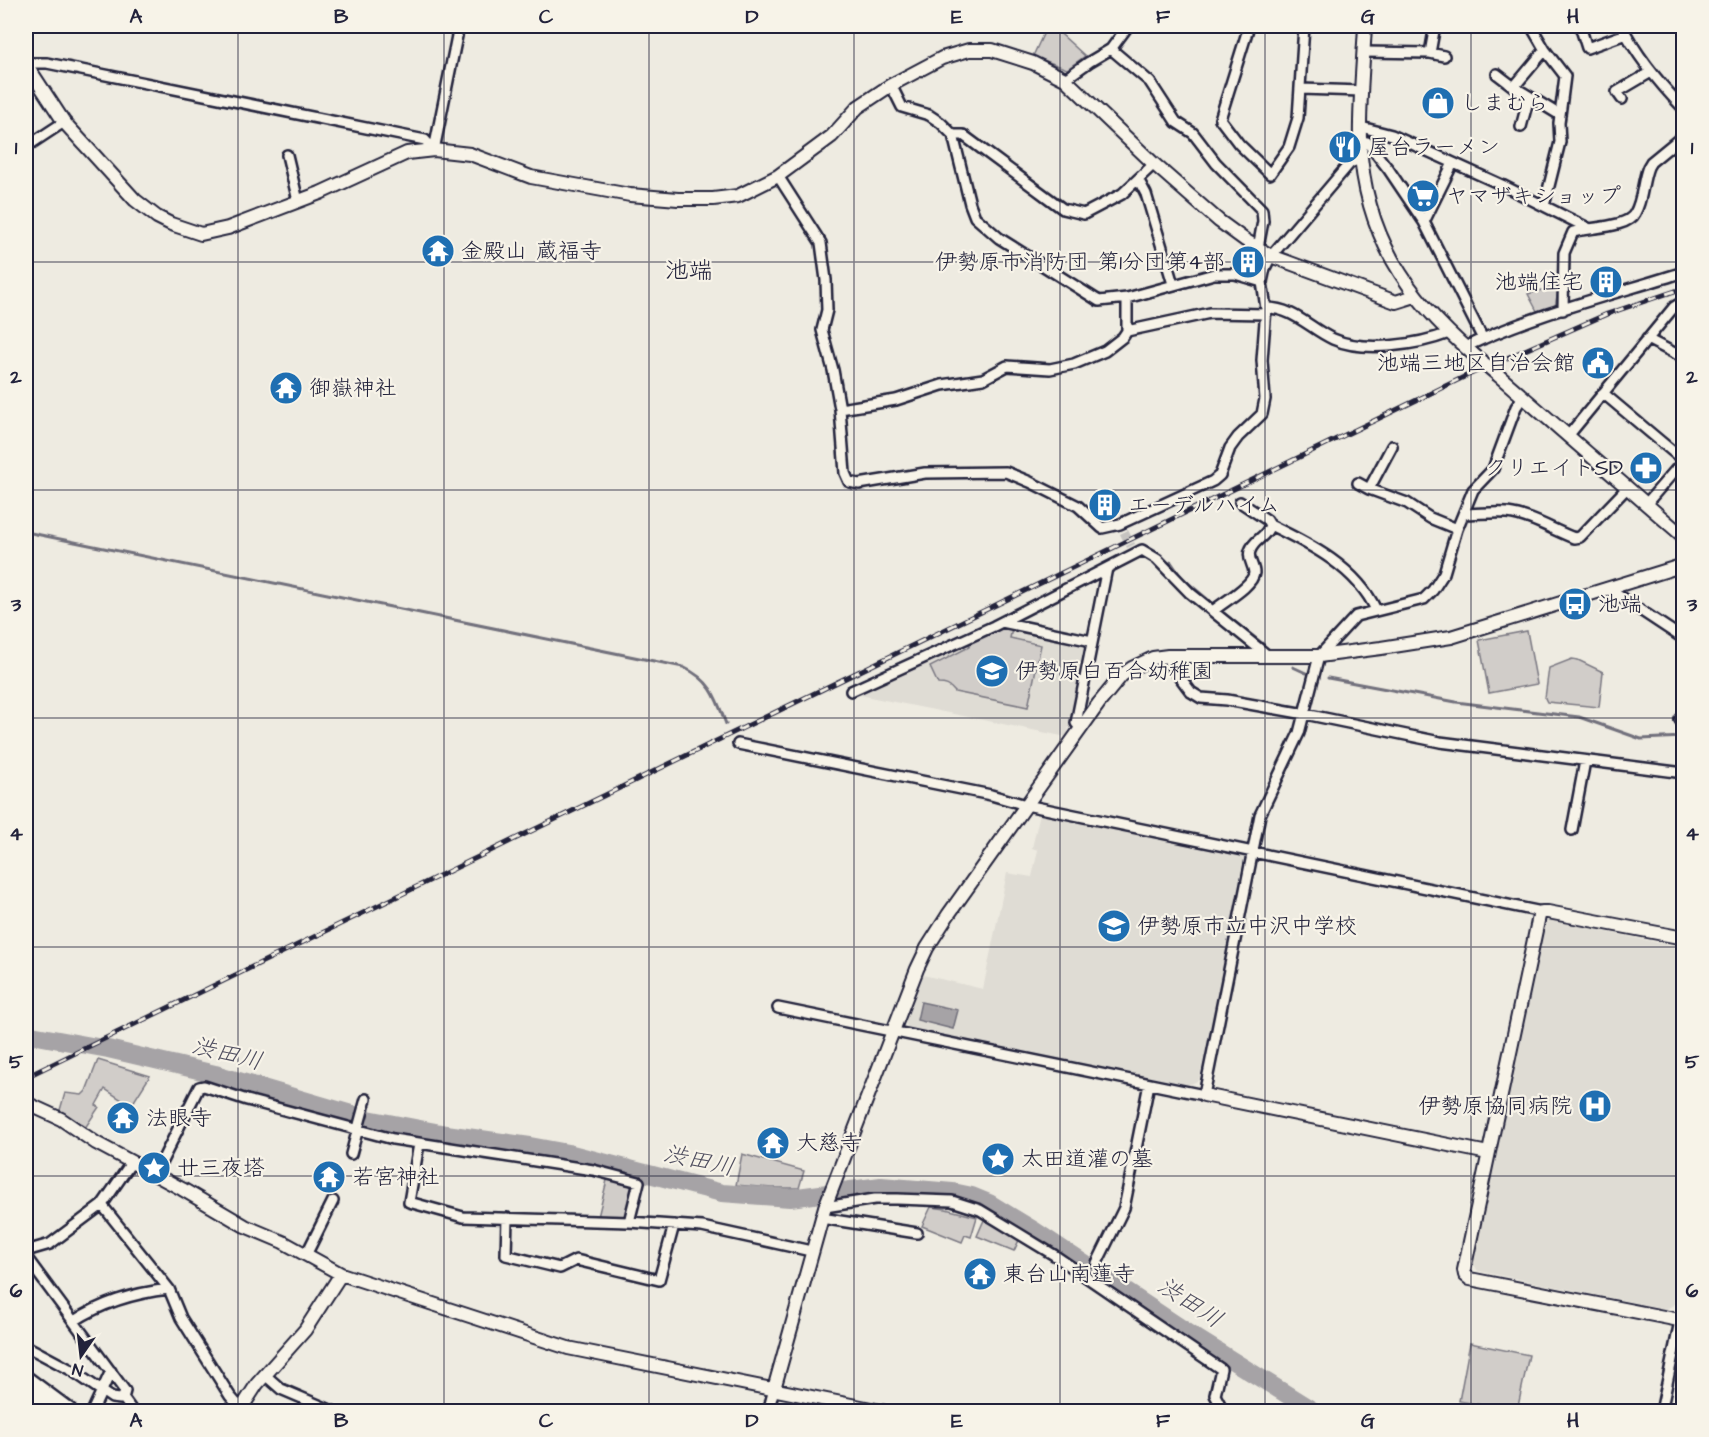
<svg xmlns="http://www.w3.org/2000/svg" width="1709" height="1437" font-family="'Architects Daughter','Klee One',sans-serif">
<rect width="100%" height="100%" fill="#eeebe1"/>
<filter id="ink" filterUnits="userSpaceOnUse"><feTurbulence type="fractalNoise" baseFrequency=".0167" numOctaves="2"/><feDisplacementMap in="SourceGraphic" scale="12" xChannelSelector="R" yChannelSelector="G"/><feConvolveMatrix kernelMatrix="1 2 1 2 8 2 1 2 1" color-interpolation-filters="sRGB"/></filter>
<g filter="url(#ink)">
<!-- built -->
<path fill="#dfdcd4" d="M1000 626 1082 644 1084 647 1067 737 855 694Z
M1040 813 1241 855 1245 859 1222 980 1199 1080 1189 1085 908 1029 905 1022 923 975 983 989 1007 873 1032 877 1038 850 1032 848Z
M1551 920 1683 948 1684 1269 1677 1303 1666 1309 1478 1271 1473 1263 1544 924Z"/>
<!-- green -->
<path fill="#d1cdc9" stroke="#7a7882" stroke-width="1.5" d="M1047 26H1052L1085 56 1067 69 1033 56Z
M1559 285 1555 307 1537 311 1528 294Z
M1000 626 1012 629 1010 638 1041 645 1028 707 955 692C950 685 945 684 938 684L930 667 969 647 971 640Z
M1527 631 1537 684 1489 693 1479 640Z
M1572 659 1578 660 1603 672 1599 707 1547 702 1545 698 1549 668Z
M98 1060 150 1076 131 1106 105 1089 96 1105 99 1107 85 1128 60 1110 65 1093 82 1095 86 1091Z
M742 1154 804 1171 799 1188H772L736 1185Z
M608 1176 631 1183 634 1186 627 1218 598 1217Z
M931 1207 946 1209 977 1217 971 1237 965 1235 962 1242 922 1226Z
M984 1220 997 1226 1019 1240 1014 1251 977 1236Z
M1470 1343 1529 1355 1517 1411 1459 1401Z"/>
<!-- water -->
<path fill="#a6a3a6" stroke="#716f7b" stroke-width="1.5" d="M921 1002 958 1010 953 1029 917 1020Z"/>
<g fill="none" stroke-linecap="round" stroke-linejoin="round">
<!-- stream -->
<path stroke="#716f7b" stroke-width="3" d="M26 532 683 667C711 680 716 697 726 724
M1171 562 1182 578 1212 603
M1221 611 1263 644
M1293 667 1306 673
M1328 678 1456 702 1579 717 1641 739 1684 737"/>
<!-- river -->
<path stroke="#a6a3a6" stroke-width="18" d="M26 1034 108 1049 215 1074 368 1119 446 1134 530 1146 568 1153 722 1193 790 1198 881 1186 953 1192 972 1196 989 1203 1035 1231 1196 1338 1315 1412"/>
<!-- street-tunnel -->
<path stroke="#c5c3c0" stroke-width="9" stroke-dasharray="9 4.5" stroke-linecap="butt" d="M1124 532 1131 546"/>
<!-- street casing -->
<g stroke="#22223b" stroke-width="14">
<path id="street" d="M1249 26 1220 119 1239 144 1270 174 1289 147 1298 118 1304 26
M1531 26 1545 50 1565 76 1559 123 1560 142 1544 206
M1580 26 1587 48 1626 34
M1622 26C1637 57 1660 84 1684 109
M1111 49 1150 82 1176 122 1193 133 1216 163 1262 210 1263 221 1258 248
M1545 50 1514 87 1560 115
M1364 52 1430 53 1444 56
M1430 53 1434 31
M26 63H47L425 140 434 150
M1497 74 1514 87
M1065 79 1089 62 1111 49 1128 26
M891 85 902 107 929 115 941 123 953 135 970 204 975 217 999 238 1099 301 1127 298 1214 274H1235L1262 282 1265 268 1271 256 1350 163 1362 158
M1301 89 1362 91
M1622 99 1617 92 1651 72
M1361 127 1392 135 1502 185 1588 228
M1521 127 1529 97
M953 135H963L1063 209 1084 214 1122 194 1138 179
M1360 141 1367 142 1389 170 1424 222 1483 339
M26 147 64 122
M434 150 459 26
M287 155 298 201
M1154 164 1138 179 1146 194 1173 284
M778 176 821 243 826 280 827 310 822 330 833 370 840 409 896 400 942 385 983 379 1007 366 1050 369 1074 364 1105 351 1123 337 1127 331V298
M1424 222 1453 163
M1266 308C1295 308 1310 329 1333 339 1364 353 1418 345 1449 333
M1563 310 1564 253 1573 232C1589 227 1628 228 1635 213 1643 199 1642 182 1648 167L1651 162 1684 135
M1127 331 1210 313 1266 314
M1647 339 1684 358
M1465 347C1534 314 1611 295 1684 272
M1603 393 1684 461
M840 409 845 473 849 482 859 484 925 473 1006 472 1030 482 1078 506 1102 528 1120 524 1213 481 1220 475 1230 448 1238 437 1262 414 1265 399 1262 360 1266 308 1262 282
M1568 436 1674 307 1684 301
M1358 483 1369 489 1407 503 1430 518 1457 529
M1369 489 1392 446
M1646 504 1684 460
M1463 514C1478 514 1493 512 1507 513 1531 516 1551 529 1574 538L1580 537 1627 488
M1270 525C1310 544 1357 568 1376 610
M1607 588 1684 639
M1213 611C1223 602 1253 586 1254 573 1254 565 1247 559 1250 551 1254 539 1266 538 1270 525L1267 520 1240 502
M1002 622 1092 641
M1168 656 1170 664 1191 692 1201 698 1227 700 1305 714 1440 742 1684 773
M851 691 994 626 1142 550 1157 559 1190 593 1267 655
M1684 714 1680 720 1684 725
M1081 729 1076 723 1107 568
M738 744 991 795 1026 805 1542 912
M1572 830 1585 761
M778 1008 1204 1095 1260 815 1299 733 1319 656 1356 616 1424 599 1433 590 1444 573 1457 529 1473 490 1493 469 1516 407 1523 397
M419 1144 409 1202 463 1217 629 1222 702 1227 811 1251
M351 1154 366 1099
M155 1175 199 1087 204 1086 247 1100 393 1139 593 1170 639 1182 629 1222
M102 1205 169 1289 181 1318 230 1396 236 1403 252 1412
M825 1207 875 1199H897L952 1201 980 1210 1054 1255 1221 1369 1215 1395 1224 1412
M507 1218 506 1255 560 1268 576 1260 659 1280 674 1225
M821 1218 917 1233
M26 1251 50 1244 102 1205 131 1163
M306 1255 333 1201
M26 1257 125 1391 123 1398 133 1412
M1097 1263 1124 1208 1149 1084
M74 1321C103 1302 134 1293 169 1289
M26 1346 71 1370 112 1398 120 1399 123 1398
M265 1375 281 1389 335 1412
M92 1412 111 1371
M768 1412 774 1389
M1661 1412 1679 1326 1682 1320"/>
</g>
<!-- secondary casing -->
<g stroke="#22223b" stroke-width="16">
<path id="secondary" d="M1365 26C1363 65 1359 105 1360 144 1365 234 1406 297 1473 354
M26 64 64 122 135 200 157 217 171 224 201 234 228 228 320 193 407 153 434 150 470 154 531 177 630 195 678 199H713L738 196 778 176 832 136 858 107 891 85 942 58 969 50H992L1033 63 1065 79 1154 164 1219 221 1245 240 1271 256 1396 302 1415 296
M1498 375 1684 537
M1684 938 1548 912H1542L1539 916 1464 1270 1465 1275 1470 1279 1684 1321
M1204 1095 1488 1153
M26 1103 61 1119 96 1143 182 1189 245 1226 283 1242 341 1274 568 1348 886 1412
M774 1389 825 1207 917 969 927 948 948 915 1099 703 1122 675 1132 668 1153 658 1168 656H1319L1381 648 1451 637 1684 565
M239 1412 257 1384 305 1330 341 1274"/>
</g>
<!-- highway casing -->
<g stroke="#22223b" stroke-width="21">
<path id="highway" d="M26 1380 69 1412
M26 1399 42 1412"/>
</g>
<!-- street -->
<use href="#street" stroke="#f7f3e8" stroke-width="9"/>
<!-- secondary -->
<use href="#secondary" stroke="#f7f3e8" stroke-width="12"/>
<!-- highway -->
<use href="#highway" stroke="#f7f3e8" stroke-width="16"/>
<!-- rail casing -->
<g stroke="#22223b" stroke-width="5">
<path id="rail" d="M26 1077 1466 376 1607 314 1684 288"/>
</g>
<!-- rail -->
<use href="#rail" stroke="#f7f3e8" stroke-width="3" stroke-dasharray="9" stroke-linecap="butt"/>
<!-- secondary-bridge casing -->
<g stroke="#22223b" stroke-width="16" stroke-linecap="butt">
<path id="secondary-bridge" d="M1473 354 1498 375"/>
</g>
<!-- secondary-bridge -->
<use href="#secondary-bridge" stroke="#f7f3e8" stroke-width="12"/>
</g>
</g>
<!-- grid -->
<path fill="none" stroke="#22223b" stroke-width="1.5" stroke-opacity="0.55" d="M238 26V1412M444 26V1412M649 26V1412M854 26V1412M1060 26V1412M1265 26V1412M1471 26V1412M26 262H1684M26 490H1684M26 718H1684M26 947H1684M26 1176H1684"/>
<!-- icons -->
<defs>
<g id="shop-disc" transform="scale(1.725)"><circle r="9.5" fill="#1f6fb2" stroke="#f7f3e8"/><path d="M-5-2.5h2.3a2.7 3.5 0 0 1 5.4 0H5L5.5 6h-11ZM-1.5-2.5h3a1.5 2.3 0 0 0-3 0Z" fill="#fff"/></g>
<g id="restaurant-disc" transform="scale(1.725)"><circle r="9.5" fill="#1f6fb2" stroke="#f7f3e8"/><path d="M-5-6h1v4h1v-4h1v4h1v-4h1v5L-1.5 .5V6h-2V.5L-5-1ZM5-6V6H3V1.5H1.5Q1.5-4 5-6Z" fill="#fff"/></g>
<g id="supermarket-disc" transform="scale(1.725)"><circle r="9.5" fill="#1f6fb2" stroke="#f7f3e8"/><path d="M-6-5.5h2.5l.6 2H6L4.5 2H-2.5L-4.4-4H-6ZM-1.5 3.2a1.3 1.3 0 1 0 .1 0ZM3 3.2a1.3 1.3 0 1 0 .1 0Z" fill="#fff"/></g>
<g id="temple-disc" transform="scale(1.725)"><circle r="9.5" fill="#1f6fb2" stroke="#f7f3e8"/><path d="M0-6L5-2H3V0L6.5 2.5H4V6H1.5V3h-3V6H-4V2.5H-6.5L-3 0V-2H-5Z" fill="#fff"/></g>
<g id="building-disc" transform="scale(1.725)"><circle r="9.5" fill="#1f6fb2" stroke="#f7f3e8"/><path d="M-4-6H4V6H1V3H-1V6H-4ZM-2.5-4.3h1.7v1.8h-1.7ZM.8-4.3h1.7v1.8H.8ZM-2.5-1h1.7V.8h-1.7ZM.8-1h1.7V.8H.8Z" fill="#fff"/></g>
<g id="civic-disc" transform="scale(1.725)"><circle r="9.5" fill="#1f6fb2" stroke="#f7f3e8"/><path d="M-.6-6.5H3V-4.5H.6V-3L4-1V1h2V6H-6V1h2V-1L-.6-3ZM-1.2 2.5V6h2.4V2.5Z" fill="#fff"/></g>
<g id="pharmacy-disc" transform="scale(1.725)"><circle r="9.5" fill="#1f6fb2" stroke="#f7f3e8"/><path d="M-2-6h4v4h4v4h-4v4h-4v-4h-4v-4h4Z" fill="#fff"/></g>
<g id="bus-disc" transform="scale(1.725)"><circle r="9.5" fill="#1f6fb2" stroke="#f7f3e8"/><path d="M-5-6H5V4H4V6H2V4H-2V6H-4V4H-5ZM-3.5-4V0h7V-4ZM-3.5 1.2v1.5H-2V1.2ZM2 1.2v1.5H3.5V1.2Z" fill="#fff"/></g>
<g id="school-disc" transform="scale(1.725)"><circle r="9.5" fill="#1f6fb2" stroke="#f7f3e8"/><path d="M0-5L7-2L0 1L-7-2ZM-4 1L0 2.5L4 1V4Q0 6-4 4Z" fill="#fff"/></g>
<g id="hospital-disc" transform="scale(1.725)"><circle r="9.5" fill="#1f6fb2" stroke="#f7f3e8"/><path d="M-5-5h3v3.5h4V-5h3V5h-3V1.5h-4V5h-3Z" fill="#fff"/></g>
<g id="sight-disc" transform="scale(1.725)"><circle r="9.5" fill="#1f6fb2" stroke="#f7f3e8"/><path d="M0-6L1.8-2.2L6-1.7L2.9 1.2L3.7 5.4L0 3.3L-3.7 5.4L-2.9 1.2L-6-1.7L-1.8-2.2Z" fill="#fff"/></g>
</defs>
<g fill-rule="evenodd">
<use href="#shop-disc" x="1438" y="103"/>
<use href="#restaurant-disc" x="1345" y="147"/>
<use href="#supermarket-disc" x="1423" y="196"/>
<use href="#temple-disc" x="438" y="251"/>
<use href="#building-disc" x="1248" y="262"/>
<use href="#building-disc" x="1606" y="282"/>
<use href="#civic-disc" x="1598" y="363"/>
<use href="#temple-disc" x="286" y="388"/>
<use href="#pharmacy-disc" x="1646" y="468"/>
<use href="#building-disc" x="1105" y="505"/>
<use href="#bus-disc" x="1575" y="604"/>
<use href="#school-disc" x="992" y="671"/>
<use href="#school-disc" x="1114" y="926"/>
<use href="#hospital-disc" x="1595" y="1106"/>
<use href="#temple-disc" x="123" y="1118"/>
<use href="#temple-disc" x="773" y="1143"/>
<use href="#sight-disc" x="998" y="1159"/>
<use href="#sight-disc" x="154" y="1168"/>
<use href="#temple-disc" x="329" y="1177"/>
<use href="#temple-disc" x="980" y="1274"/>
</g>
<g text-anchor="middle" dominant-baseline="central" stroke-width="4.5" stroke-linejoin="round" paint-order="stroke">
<!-- poi labels -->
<g font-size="22" fill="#22223b" stroke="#f7f3e8" text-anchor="start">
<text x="1461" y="103">しまむら</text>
<text x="1368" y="147">屋台ラーメン</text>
<text x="1446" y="196">ヤマザキショップ</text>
<text x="461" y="251">金殿山 蔵福寺</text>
<text x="1225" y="262" text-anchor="end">伊勢原市消防団 第1分団第4部</text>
<text x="1583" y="282" text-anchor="end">池端住宅</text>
<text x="1575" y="363" text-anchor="end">池端三地区自治会館</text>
<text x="309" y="388">御嶽神社</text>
<text x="1623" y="468" text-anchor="end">クリエイトSD</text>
<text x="1128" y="505">エーデルハイム</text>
<text x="1598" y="604">池端</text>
<text x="1015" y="671">伊勢原白百合幼稚園</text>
<text x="1137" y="926">伊勢原市立中沢中学校</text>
<text x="1572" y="1106" text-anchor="end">伊勢原協同病院</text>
<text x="146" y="1118">法眼寺</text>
<text x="796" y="1143">大慈寺</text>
<text x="1021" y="1159">太田道灌の墓</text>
<text x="177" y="1168">廿三夜塔</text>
<text x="352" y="1177">若宮神社</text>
<text x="1003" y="1274">東台山南蓮寺</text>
</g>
<!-- neighbourhood labels -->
<g font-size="24" fill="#22223b" stroke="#f7f3e8">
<text x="689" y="271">池端</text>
</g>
<!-- water labels -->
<g font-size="24" font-style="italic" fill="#504f60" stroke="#f7f3e8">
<text transform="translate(227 1054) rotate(14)">渋田川</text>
<text transform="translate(699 1161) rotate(12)">渋田川</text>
<text transform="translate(1190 1303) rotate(33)">渋田川</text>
</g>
</g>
<!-- margin -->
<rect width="1709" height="1437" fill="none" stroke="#f7f3e8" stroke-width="66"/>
<!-- north arrow -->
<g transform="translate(81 1356) rotate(194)" stroke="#f7f3e8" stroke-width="4.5" paint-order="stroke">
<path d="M0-4.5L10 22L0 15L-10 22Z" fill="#22223b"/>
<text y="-9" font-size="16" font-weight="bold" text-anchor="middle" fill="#22223b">N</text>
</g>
<rect x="33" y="33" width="1643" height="1371" fill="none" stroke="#22223b" stroke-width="2"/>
<g font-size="20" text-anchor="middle" font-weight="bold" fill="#22223b">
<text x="136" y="23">A</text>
<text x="341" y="23">B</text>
<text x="546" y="23">C</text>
<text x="752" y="23">D</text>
<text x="957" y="23">E</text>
<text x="1163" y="23">F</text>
<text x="1368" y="23">G</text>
<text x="1573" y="23">H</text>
<text x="16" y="154">1</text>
<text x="1692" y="154">1</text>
<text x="16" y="383">2</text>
<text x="1692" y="383">2</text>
<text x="16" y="611">3</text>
<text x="1692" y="611">3</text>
<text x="16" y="840">4</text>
<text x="1692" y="840">4</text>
<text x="16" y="1068">5</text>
<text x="1692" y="1068">5</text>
<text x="16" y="1297">6</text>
<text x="1692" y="1297">6</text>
<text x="136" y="1427">A</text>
<text x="341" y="1427">B</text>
<text x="546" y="1427">C</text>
<text x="752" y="1427">D</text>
<text x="957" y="1427">E</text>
<text x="1163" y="1427">F</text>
<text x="1368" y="1427">G</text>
<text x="1573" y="1427">H</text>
</g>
</svg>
